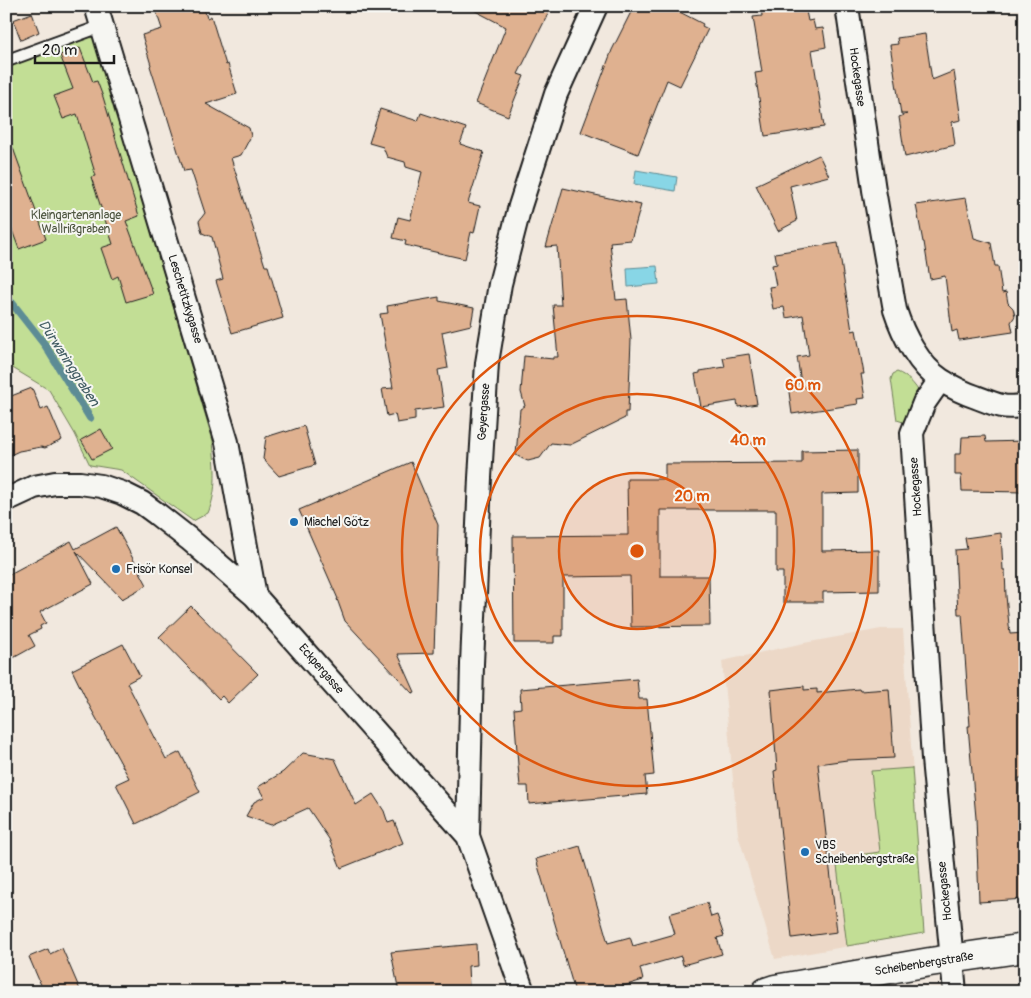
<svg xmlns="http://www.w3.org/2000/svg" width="1031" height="998" font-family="Pangolin,sans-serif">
<rect width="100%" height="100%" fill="#f1e8de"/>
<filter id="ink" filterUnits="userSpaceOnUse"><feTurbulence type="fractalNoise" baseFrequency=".02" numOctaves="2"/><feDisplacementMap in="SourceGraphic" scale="10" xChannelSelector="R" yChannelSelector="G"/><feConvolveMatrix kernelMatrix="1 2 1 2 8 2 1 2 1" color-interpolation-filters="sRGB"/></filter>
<g filter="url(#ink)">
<!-- built -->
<path fill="#ecd8c7" d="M881 629H903L924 933 775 959 738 834 722 661 804 643Z"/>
<!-- green -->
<path fill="#c2de95" stroke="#6f7d58" d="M93 34 213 441C215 466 218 490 208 513L193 521 121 470 90 465 75 434 49 390 6 364V64Z
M897 372C906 375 916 385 920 394L906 419 903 422 897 420 891 379 893 374Z
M912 768 924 933 847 946 836 858 880 852 871 771Z"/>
<!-- water -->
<path fill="#88d6e6" stroke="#5d8c95" d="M636 170 677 177 675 191 634 184Z
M657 266 659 284 628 287 627 268Z"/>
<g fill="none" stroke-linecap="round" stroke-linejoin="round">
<!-- stream -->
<path stroke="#5d8c95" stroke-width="8" d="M6 300 12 303 45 345 90 418"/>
</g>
<!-- building -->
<path fill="#dfb190" stroke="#1c1c1c" d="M171 6H203L207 18 211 16 226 65 228 64 237 94 206 104 249 128 251 136 241 155 231 158 265 266H268L283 318 232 333 216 281 223 279 212 237 202 233 199 221 205 213 191 170 184 171 167 116H166L150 66 151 65 142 35 162 29 156 11Z
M466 6H552L518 74 524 76 508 116 476 103 506 27Z
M634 6H668L703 24 702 26 708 29 680 86 667 80 638 154 581 132 612 50Z
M761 6H805L808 21 813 20 815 29 823 28 826 47 812 50 824 127 765 136 755 73 762 72 753 17 762 16Z
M32 13 39 32 21 40 13 20Z
M925 34 932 80 954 71 961 120 952 122 955 145 905 157 899 117 907 114H901L890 45 898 44 897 38Z
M80 48 93 82 97 81 103 97 139 216 126 221 153 294 126 302 118 276 112 279 101 248 113 244 91 177 96 176 77 114 63 119 54 96 73 89 60 55Z
M380 109 418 121 421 113 466 128 460 144 484 152 468 203 480 206 474 233 471 232 465 259 405 245 406 241 393 238 398 217 410 220 422 172 406 167 405 162 387 157 383 147 369 143Z
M6 137H9L46 239 19 249 6 214Z
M819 155 829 176 790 186 797 221 778 231 756 185Z
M563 188 641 205 631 240 610 242 616 300 627 299 631 340 628 412H625V418L570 445 551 443 540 458 528 461 523 459 516 455 520 409 525 406 521 392 524 356 553 359V357H558L553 305H561L557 246 546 247Z
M966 198 974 238 991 243 995 266H998L1002 293 1006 292 1008 303 1013 308 1015 316 1011 322 1013 332 959 340 957 330 952 332 945 276 930 279 924 242H923L916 205Z
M838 243 852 331 856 330 864 374H861L865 398 857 399 858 404 792 414 788 385 801 383 797 357 809 355 803 315 786 318 784 307 773 309 769 287 776 286 772 265 777 264 775 253Z
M439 297V301L474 308 471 325 442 332 448 368 438 370 444 407 415 411V420L397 423 395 414 387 416 382 389 393 388 380 314 388 313 387 306Z
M749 354 757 404 738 407 737 401 701 407 695 374 700 373V371L725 367 723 358Z
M32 388 41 410 48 407 62 440 45 448 41 447 19 451 6 457V398Z
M304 426 315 465 279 476 263 459 266 437 285 431 286 432Z
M101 429 112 449 92 459 81 440Z
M985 436 986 442 1025 441V492L962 491 961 475H955V454H961L962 437Z
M858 450V493L822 494V551L879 550V591L823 592V602H783V572H776V510H660V576H709L710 626 631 627 630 576 563 577V636H554V643H514L513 536 628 535 627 479H665V464L802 463V451Z
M411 462 438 525 434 653 398 654 415 692 412 693 345 621 337 599H338L299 510Z
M116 527 147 585 122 599 76 551 93 584 40 612 46 623 40 626 41 629 29 635 35 646 6 662V576L71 541 75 549Z
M1001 533 1003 570H1005L1006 596 1010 634 1025 633V697L1020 698 1023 750H1025V778H1019L1025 880V899L979 902 976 818 968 726H970L962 614H958L955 550 967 549 965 538Z
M191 606 258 674 228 703 222 696 219 699 159 637Z
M123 644 140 676 127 683 166 759 180 752 200 792 136 824 116 784 129 778 90 707 72 670Z
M637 679 639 699H647L654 775 645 776 647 794 529 804 528 786H520L518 765 514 709 521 708 520 689Z
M804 686V690L817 689V693L859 689 860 691 889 689 894 758 847 760 818 764 837 932 792 938 774 771 777 770 771 690Z
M303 753 335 759 356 805 373 794 384 811 388 823 394 821 403 843 341 868 329 839 308 808 271 825 246 816 254 802 264 797 258 787 283 772Z
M580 846 608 943 630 937 633 946 675 934 669 914 707 903 711 917 717 915 724 936 717 938 722 954 683 965 681 956 640 968 643 980 604 992H575L536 859Z
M476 944 477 965 468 966 469 987 447 989 448 992H399L391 952Z
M62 948 81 992H44L29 957 48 949 50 954Z"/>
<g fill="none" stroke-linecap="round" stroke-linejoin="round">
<!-- lane casing -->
<g stroke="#1c1c1c" stroke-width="15">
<path id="lane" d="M6 61 102 26"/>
</g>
<!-- street casing -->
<g stroke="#1c1c1c" stroke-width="26">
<path id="street" d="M96 6 227 442 255 596
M847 6 874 190 895 310C903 335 919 366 941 380 952 387 964 393 976 397 984 400 993 404 1002 406 1009 408 1017 406 1025 406
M940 380 924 403 912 433 933 759 955 992
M6 500 34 487 55 483H80L101 486 122 493 142 503 157 514 189 539 255 596 468 836 523 992
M468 836 472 664 480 478 487 363 500 284 520 206 556 94 596 6"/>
</g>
<!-- secondary casing -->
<g stroke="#1c1c1c" stroke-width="31">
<path id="secondary" d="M766 992 775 989 930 962 1025 948"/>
</g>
<!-- lane -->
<use href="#lane" stroke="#f6f6f2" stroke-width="11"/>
<!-- street -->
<use href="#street" stroke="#f6f6f2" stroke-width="22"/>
<!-- secondary -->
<use href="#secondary" stroke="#f6f6f2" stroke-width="28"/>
</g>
</g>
<!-- distance rings -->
<circle cx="637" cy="551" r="78" fill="#de560d" fill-opacity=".12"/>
<g fill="none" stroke="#de560d" stroke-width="2.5">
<circle cx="637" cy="551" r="78"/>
<circle cx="637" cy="551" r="157"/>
<circle cx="637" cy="551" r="235"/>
</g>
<!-- markers -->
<g fill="#1f6fb2" stroke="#f6f6f2" stroke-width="2">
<circle cx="294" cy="522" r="5"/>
<circle cx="116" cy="569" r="5"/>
<circle cx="805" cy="852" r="5"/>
</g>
<g text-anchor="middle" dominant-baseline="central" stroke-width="4" stroke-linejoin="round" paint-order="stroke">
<!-- street labels -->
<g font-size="12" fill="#1c1c1c" stroke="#f6f6f2">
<text transform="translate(857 77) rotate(82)">Hockegasse</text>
<text transform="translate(185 299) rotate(73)">Leschetitzkygasse</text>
<text transform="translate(484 412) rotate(-86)">Geyergasse</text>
<text transform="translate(916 487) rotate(-94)">Hockegasse</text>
<text transform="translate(321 669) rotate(49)">Eckpergasse</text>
<text transform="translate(945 891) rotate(-96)">Hockegasse</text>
<text transform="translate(924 964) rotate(-9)">Scheibenbergstraße</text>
</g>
<!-- park labels -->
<g font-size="12" fill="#4e5640" stroke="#f6f6f2">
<text x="76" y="215">Kleingartenanlage<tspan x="76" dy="14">Wallrißgraben</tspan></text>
</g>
<!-- poi labels -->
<g font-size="12" fill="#1c1c1c" stroke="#f6f6f2" text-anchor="start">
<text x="304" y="522">Miachel Götz</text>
<text x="126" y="569">Frisör Konsel</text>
<text x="815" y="845">VBS<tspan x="815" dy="14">Scheibenbergstraße</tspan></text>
</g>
<!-- water labels -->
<g font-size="14" font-style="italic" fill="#425d63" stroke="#f6f6f2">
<text transform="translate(69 363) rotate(57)">Dürwaringgraben</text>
</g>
</g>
<circle cx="637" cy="551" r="8" fill="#de560d" stroke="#f6f6f2" stroke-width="2.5"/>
<g font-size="15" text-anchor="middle" font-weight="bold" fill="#de560d" stroke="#f6f6f2" stroke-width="4" stroke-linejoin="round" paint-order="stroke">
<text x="803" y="390">60 m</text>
<text x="748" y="445">40 m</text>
<text x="692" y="501">20 m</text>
</g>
<!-- margin -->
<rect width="1031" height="998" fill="none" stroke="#f6f6f2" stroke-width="25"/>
<rect x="12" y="12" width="1006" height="973" fill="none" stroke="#1c1c1c" stroke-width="2" filter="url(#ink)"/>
<!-- scale -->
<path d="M35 55v8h79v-8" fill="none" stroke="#1c1c1c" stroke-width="2.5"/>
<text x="42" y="55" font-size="15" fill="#1c1c1c" stroke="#f6f6f2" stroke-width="4" paint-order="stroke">20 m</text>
</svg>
